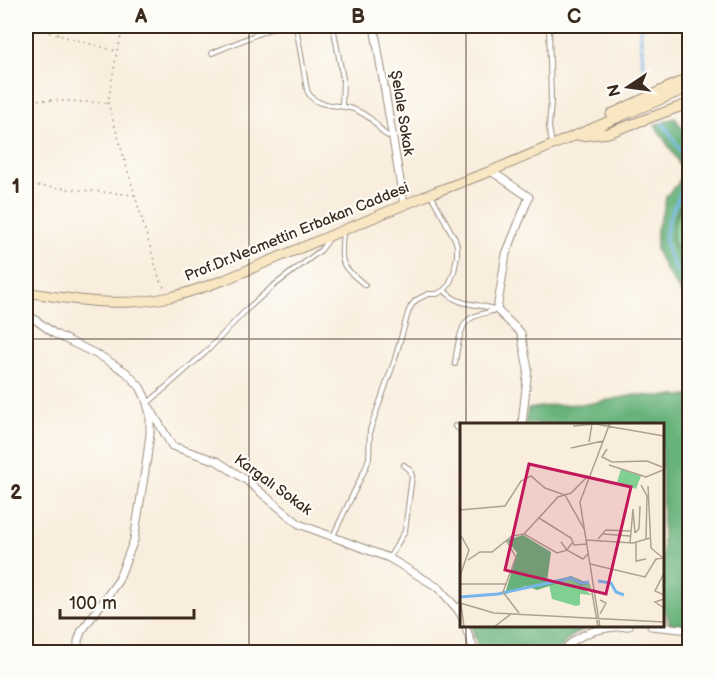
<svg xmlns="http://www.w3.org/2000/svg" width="715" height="678" font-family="'Balsamiq Sans',sans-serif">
<rect width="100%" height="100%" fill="#fdfcf7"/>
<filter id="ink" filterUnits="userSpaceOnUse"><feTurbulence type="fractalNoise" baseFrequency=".0167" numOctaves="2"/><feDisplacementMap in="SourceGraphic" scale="12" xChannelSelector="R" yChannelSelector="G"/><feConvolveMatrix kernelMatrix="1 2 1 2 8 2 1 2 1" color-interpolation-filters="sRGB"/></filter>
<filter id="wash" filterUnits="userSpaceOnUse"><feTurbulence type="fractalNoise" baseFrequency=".008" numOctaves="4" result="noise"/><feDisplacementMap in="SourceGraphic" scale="24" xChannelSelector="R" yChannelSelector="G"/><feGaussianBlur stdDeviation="1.35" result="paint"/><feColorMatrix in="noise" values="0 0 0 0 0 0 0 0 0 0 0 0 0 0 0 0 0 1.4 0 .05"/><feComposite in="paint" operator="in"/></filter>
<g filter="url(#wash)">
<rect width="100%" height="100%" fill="#f9eedd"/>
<!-- green -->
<path fill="#7fd091" stroke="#5d7d58" stroke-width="1.5" d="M689 195V271C666 241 668 225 689 195Z"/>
<!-- forest -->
<path fill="#67b27b" stroke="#516e4c" stroke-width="1.5" d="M675 118 689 138V195L678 210 673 228V244L689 271V308L680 291 665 269 656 249V232L665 205 666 196 678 184 681 175V168L675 156 655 125Z
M635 395 653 396H689V626L669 623 668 617 663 608 662 424H525L528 409 555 405 588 404Z
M471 626H596C579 629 567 637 559 652H480Z"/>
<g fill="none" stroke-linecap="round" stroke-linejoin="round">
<!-- stream -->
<path stroke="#77b6ea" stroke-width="3" d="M640 26 643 66
M663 123C672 137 686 155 687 173 687 183 680 194 676 203 655 243 669 257 690 292"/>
</g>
</g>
<g filter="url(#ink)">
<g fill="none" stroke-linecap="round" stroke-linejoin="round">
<!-- service casing -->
<g stroke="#9a8c7e" stroke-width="6">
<path id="service" d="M296 26 307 90C314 109 337 103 353 109 361 112 368 116 374 122 380 128 383 136 392 137
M333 26 343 79 342 106
M549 26 551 101 549 127 552 144
M212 53 277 26
M343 230C341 265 338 263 365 285
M444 290C460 308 477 302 496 310
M455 364C456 353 460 328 467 321 474 314 488 313 496 310
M148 403 206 352 246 310 272 287 321 250 329 239
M455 426 462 431
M333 536 366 467 369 458 370 430 394 362 408 313 411 306 416 300 428 294H437L444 290 449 285 454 272 457 256V246L455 239 431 195
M389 558 405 531 412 476 410 470 404 465
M662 611 666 618V627"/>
</g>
<!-- minor casing -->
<g stroke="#9a8c7e" stroke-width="9">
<path id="minor" d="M374 26 404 205
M491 171 529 197 506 254 497 310 521 333 528 369 522 424
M26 313 55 334 102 357 126 372 140 387 145 397 150 414V434L147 458 134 540 118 581 81 632 78 641V652
M150 408 172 446 217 461 246 480 299 524 389 558 439 588 458 610
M462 605 458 610 462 617
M465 626 475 652
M651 626 690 630
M563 652C577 631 605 627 629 626"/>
</g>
<!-- secondary casing -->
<g stroke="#9a8c7e" stroke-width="11">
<path id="secondary" d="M611 114 690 77
M581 136 608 133 690 103
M26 292C75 300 121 308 170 297 189 293 206 286 224 280L430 194 491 171 690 87"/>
</g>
<!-- path -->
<path stroke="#9a8c7e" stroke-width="1.5" stroke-dasharray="1.5 4.5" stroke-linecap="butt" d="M26 26 116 51
M124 26 117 51 108 103 160 281 166 290
M58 34V26
M26 99 107 103
M26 185 135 195"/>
<!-- service -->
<use href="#service" stroke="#fff" stroke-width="4"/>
<!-- minor -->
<use href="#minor" stroke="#fff" stroke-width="7"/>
<!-- secondary -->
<use href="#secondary" stroke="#f9e7c3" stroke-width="9"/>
</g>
</g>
<!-- grid -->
<path fill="none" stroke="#3b2a1e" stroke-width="1.5" stroke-opacity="0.55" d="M249 26V652M466 26V424M26 339H690M466 626V652"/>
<g text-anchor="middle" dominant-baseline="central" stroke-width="4.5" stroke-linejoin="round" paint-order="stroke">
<!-- street labels -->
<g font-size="15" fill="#3b2a1e" stroke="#fdfcf7">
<text transform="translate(402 113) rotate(81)">Şelale Sokak</text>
<text transform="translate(297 232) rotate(-22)">Prof.Dr.Necmettin Erbakan Caddesi</text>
<text transform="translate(273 485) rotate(36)">Kargalı Sokak</text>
</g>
</g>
<!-- overview -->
<g transform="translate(460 423)">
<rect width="204" height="204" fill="#f9eedd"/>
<path d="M161 46 181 53 176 66 157 59ZM113 156 121 163 130 161 132 169 129 165 126 168 132 172 120 171V182L116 183 92 176 89 162Z" fill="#7fd091"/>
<path d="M63 112 91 129 87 159 111 153 130 161 121 163 111 156 77 167 66 163 45 171 57 130 47 117Z" fill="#67b27b"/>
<path fill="none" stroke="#77b6ea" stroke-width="3" d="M138 158 151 160 156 169 164 172M0 174 38 171 111 155 121 160 129 159"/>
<path fill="none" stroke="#ada091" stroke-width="1.5" d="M113 3 135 1 204 13M129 19 132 1M111 25 143 18M147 26 142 34 152 39 187 38 202 44M149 42 186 54 203 47M181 62 187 73 186 116M188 63 191 125 203 135M0 87 45 83 61 58 71 53 85 65 105 72 124 106M79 95 111 115 114 122 127 121M175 110 179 106 180 83M0 111 9 127 0 153M64 111 98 74 111 70 128 53M143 111 170 113M138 116 146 107 170 108M46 117 56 134 43 169 59 190M126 117 173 120 190 115M101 119 107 127 112 120M170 120 173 86 175 110M176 120V138L186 136M8 137 20 129H32L52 113 64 111 97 130 107 127 123 136 128 131M130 141 185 154 196 136 204 135M204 150 195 168 204 172M0 161H47M132 169 138 204M204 176 195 179 204 185M0 180 34 190 204 199M1 181 4 204M140 191 146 180 140 177M34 204 51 191M140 204 120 79 150 0"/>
<path fill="#c2185b" fill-opacity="0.15" stroke="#c2185b" stroke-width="3" d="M69 41 171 64 146 171 45 147Z"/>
<rect width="204" height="204" fill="none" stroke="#3b2a1e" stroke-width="3"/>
</g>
<!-- margin -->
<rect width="715" height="678" fill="none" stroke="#fdfcf7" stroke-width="66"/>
<!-- north arrow -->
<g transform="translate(628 87) rotate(257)" stroke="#fdfcf7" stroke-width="4.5" paint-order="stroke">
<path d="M0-4.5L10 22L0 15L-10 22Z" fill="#3b2a1e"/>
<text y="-9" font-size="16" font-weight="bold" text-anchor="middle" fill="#3b2a1e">N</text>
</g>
<!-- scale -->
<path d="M60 609v9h134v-9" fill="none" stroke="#3b2a1e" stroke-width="3"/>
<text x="69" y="609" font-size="18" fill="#3b2a1e" stroke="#fdfcf7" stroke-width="4.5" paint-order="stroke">100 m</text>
<rect x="33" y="33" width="649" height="612" fill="none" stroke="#3b2a1e" stroke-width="2"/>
<g font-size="20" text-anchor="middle" font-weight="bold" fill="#3b2a1e">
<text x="141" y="23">A</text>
<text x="358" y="23">B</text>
<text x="574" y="23">C</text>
<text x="16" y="193">1</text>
<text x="16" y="499">2</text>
</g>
</svg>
